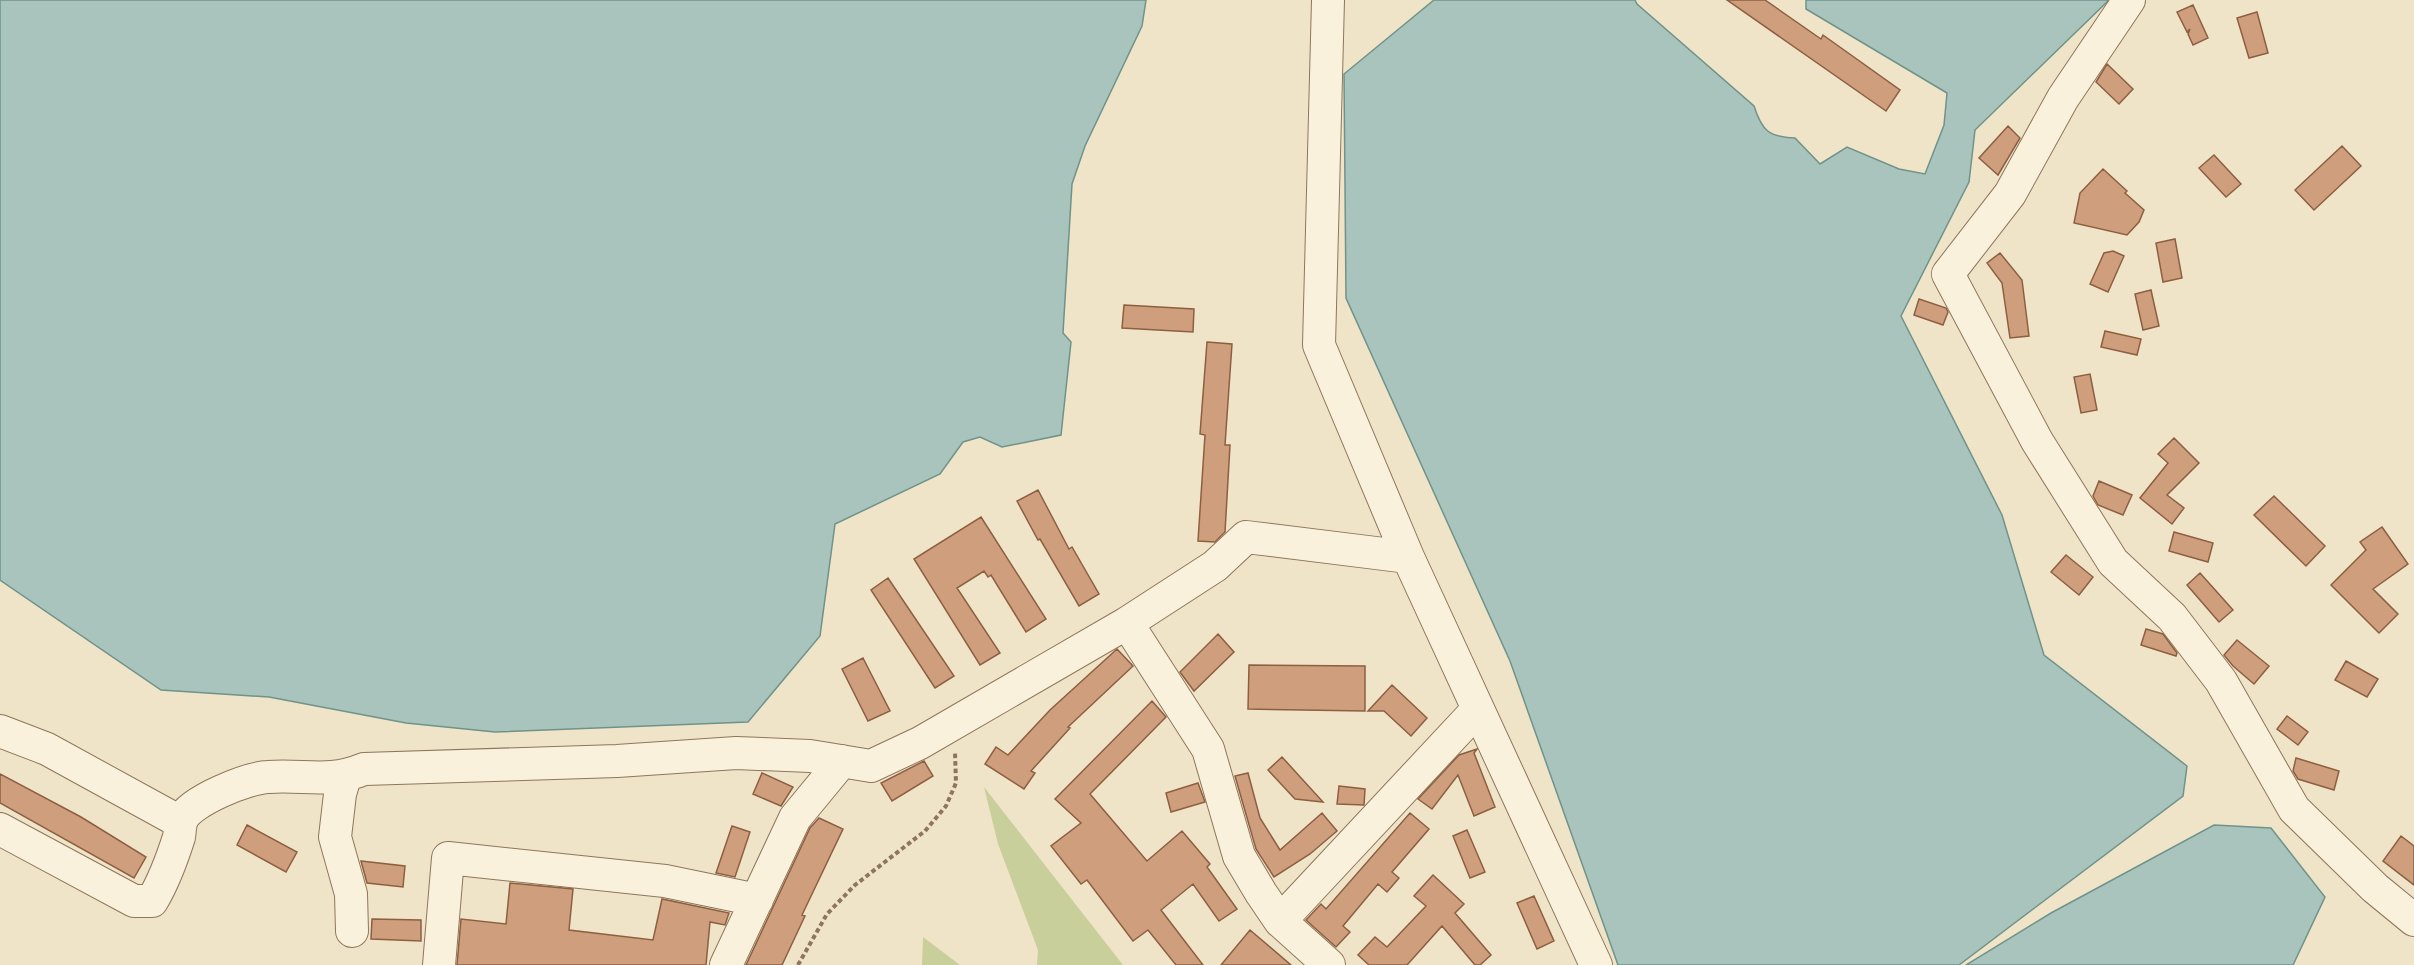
<svg xmlns="http://www.w3.org/2000/svg" width="2414" height="965" font-family="'PT Serif',serif">
<rect width="100%" height="100%" fill="#f0e4c8"/>
<!-- green -->
<path fill="#c9cf9b" d="M984 787 1123 965H1037L1038 950 998 844Z
M923 937 960 965H922Z"/>
<!-- water -->
<path fill="#a9c4bc" stroke="#6f938a" stroke-width="1.5" d="M0 0H1146L1142 26 1085 146 1072 184 1063 333 1071 342 1061 435 1002 447 980 437 963 442 940 474 835 524 820 636 748 722 495 732 406 723 269 697 161 690 0 580Z
M1434 0H1635L1637 4 1754 106C1762 131 1769 137 1795 138L1820 164 1847 147 1899 169 1925 174 1944 125 1947 93 1806 9V0H2109L1975 130 1969 182 1901 316 2002 515 2044 655 2187 766 2183 796 1959 965H1618L1510 661 1346 298 1344 74Z
M2214 825 2271 828 2325 897 2293 965H1966L2051 913Z"/>
<!-- building -->
<path fill="#cf9f7d" stroke="#8d5f41" stroke-width="1.5" d="M1727 0H1765L1821 39 1823 35 1900 90 1886 111Z
M2193 5 2208 38 2193 45 2188 34 2190 29 2187 32 2177 12Z
M2257 12 2268 53 2249 58 2237 18Z
M2107 64 2133 89 2119 104 2096 82Z
M2008 126 2020 138 1998 175 1979 158Z
M2342 146 2361 166 2314 210 2295 190Z
M2214 155 2241 184 2226 197 2199 168Z
M2103 169 2127 191 2125 193 2144 210 2139 222 2127 235 2074 223 2080 193Z
M2175 239 2182 278 2163 282 2156 243Z
M2113 251 2124 256 2108 292 2090 284 2104 253Z
M2000 253 2022 280 2029 336 2010 338 2002 283 1987 263Z
M2151 290 2159 326 2143 330 2135 294Z
M1919 299 1946 308 1948 312 1943 325 1914 315Z
M1124 305 1194 309 1193 332 1122 328Z
M2105 331 2141 339 2137 355 2101 347Z
M1207 342 1232 344 1225 445H1230L1225 532 1215 542 1198 541 1205 435 1200 434Z
M2090 374 2097 410 2081 413 2074 377Z
M2174 438 2199 463 2167 495 2184 508 2172 524 2140 498 2168 463 2158 454Z
M2099 481 2132 495 2123 515 2098 505 2093 496Z
M1038 490 1069 549 1072 547 1099 594 1079 606 1040 539 1038 540 1017 501Z
M2274 496 2325 546 2306 566 2254 515Z
M981 517 1046 619 1026 632 991 575 988 577 984 571 957 588 1000 653 980 665 914 559Z
M2382 527 2408 564 2373 589 2398 614 2379 633 2331 585 2366 550 2360 542Z
M2174 532 2213 543 2208 562 2169 551Z
M2066 555 2093 577 2079 595 2051 572Z
M2200 573 2233 610 2219 622 2187 585Z
M888 578 954 676 935 688 871 590Z
M2146 629 2163 634 2177 653 2176 656 2141 645Z
M1218 634 1234 652 1194 691 1180 672Z
M2237 640 2269 666 2254 684 2233 666 2224 655Z
M1117 649 1133 666 1068 727 1070 728 1031 771 1035 773 1024 789 985 764 996 747 1008 755 1050 710Z
M863 658 890 711 868 721 842 669Z
M2346 661 2378 679 2367 697 2335 680Z
M1249 665 1365 666V711L1248 709Z
M1392 685 1427 718 1411 736 1384 711H1368Z
M1152 701 1166 717 1090 794 1147 861 1182 831 1210 864 1207 867 1237 909 1219 921 1193 884 1161 910 1203 965H1176L1148 930 1133 941 1087 880 1081 884 1051 846 1081 823 1055 799Z
M2287 716 2308 732 2298 745 2277 729Z
M1477 749 1474 753 1495 807 1474 816 1458 775 1432 809 1418 799 1459 755Z
M1282 757 1323 802 1295 799 1268 770Z
M2296 758 2339 771 2334 790 2298 779 2293 771Z
M924 761 933 776 892 801 881 783Z
M762 773 793 787 781 806 753 794Z
M1248 773 1260 818 1280 850 1322 813 1337 831 1310 854 1274 877 1256 849 1235 776Z
M0 774 81 817 146 857 134 878 0 803Z
M1198 783 1205 802 1171 812 1166 793Z
M1339 786 1365 789 1364 805 1337 804Z
M1410 813 1429 829 1392 872 1399 878 1387 892 1378 884 1343 926 1350 932 1336 947 1306 920 1321 904 1326 909Z
M819 818 843 829 802 915 805 916 782 965H746L810 828Z
M247 825 297 852 286 872 237 845Z
M732 826 750 832 735 877 716 873Z
M1467 830 1485 872 1470 878 1453 836Z
M2401 836 2414 846V885L2383 861Z
M361 861 405 866 403 887 367 883Z
M1433 875 1464 904 1455 913 1491 955 1480 965H1475L1442 926 1407 965H1369L1358 955 1375 937 1387 947 1426 906 1414 896Z
M510 883 573 889 569 930 653 940 662 899 729 913 725 925 710 922 706 965H457L461 919 506 924Z
M1534 896 1554 941 1537 949 1517 903Z
M372 919 421 920V941L371 939Z
M1250 930 1291 965H1221Z"/>
<g fill="none" stroke-linecap="round" stroke-linejoin="round">
<!-- minor casing -->
<g stroke="#8d765c" stroke-width="34">
<path id="minor" d="M1328 0 1319 345 1408 557 1596 965
M2129 0 2063 98 2010 194 1948 274 2037 441 2113 562 2172 617 2221 681 2294 809 2375 888 2414 920
M1127 623 1215 566 1246 537 1408 557
M0 731 47 749 171 817 183 818
M345 777 340 794 335 837 351 894 352 931
M0 829 134 901H152C164 881 172 859 179 837 180 831 180 824 182 819 192 800 248 778 268 777 304 774 328 784 364 769L617 761 736 753 810 756 871 766 920 743 1127 623 1208 749 1239 856 1261 893 1280 921 1329 965
M1280 921 1478 709
M439 965 448 858 665 881 757 900
M726 965 795 818 842 761"/>
</g>
<!-- path -->
<path stroke="#8d765c" stroke-width="4" stroke-dasharray="4.5 3" stroke-linecap="butt" d="M798 965 827 914 855 885 925 831 946 806 956 783 955 753"/>
<!-- minor -->
<use href="#minor" stroke="#faf1dc" stroke-width="32"/>
</g>
</svg>
